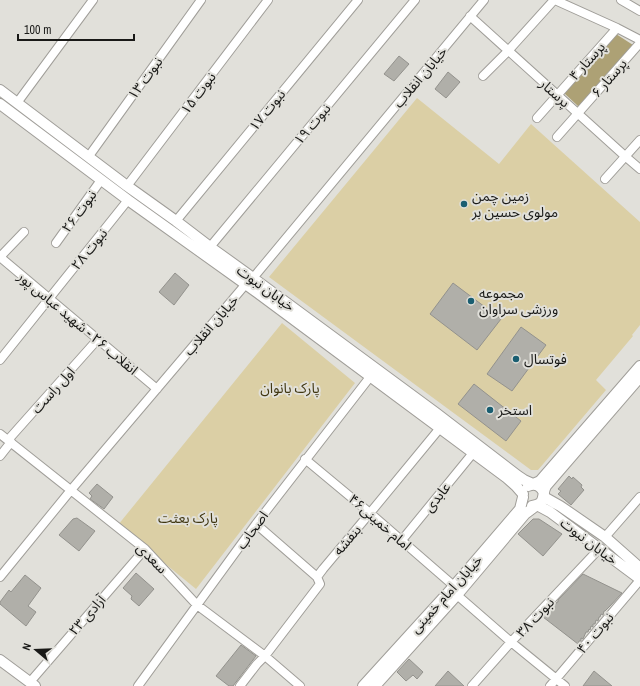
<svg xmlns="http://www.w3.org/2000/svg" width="640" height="686" font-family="'Archivo Narrow','Noto Sans Arabic',sans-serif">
<rect width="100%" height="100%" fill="#e1e0da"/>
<!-- green -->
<path fill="#dbcfa5" d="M417 98 499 164 531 124 640 222V325L632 335 633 336 596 380 606 390 538 470H531L269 277Z
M282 323 355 383 196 589 118 525Z"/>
<!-- forest -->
<path fill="#ada175" d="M616 34 633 45 579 107 564 93Z"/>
<!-- building -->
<path fill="#b0afa9" stroke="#93928d" d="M399 56 409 64 394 81 384 74Z
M448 72 460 82 446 98 435 89Z
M175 273 189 285 174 305 159 292Z
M453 283 501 319 477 350 430 314Z
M521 327 546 345 512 391 487 374Z
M474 384 521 421 506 441 458 404Z
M569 476 572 479 573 477 582 485 581 487 584 490 571 505 558 494 561 491 558 489Z
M97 484 113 497 104 509 90 499 92 496 89 493Z
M77 518 95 531 79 551 59 535 73 519Z
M533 519H539L562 534 543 556 518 534Z
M136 573 154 589 139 606 131 599 132 596 123 588Z
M583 574 622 593 610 606 605 611H604L603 615 601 614 600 617H599L598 621 596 620 595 624H593V627L591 626 590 630 589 629 588 632H586L583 639 581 638V641H579L578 644 543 617 545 614H547L548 611H550L551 608H552L553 606 555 605 557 602H558V600Z
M25 575 41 588 28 606 36 612 26 626 0 604V602L9 590 11 592Z
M241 645 256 656 233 686H229L216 676Z
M409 659 423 672 417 679 413 675 406 681 397 672Z
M448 671 464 686H435Z
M594 671 612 686H583Z"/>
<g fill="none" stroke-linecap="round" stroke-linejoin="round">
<!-- minor casing -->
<g stroke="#a09e99" stroke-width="10">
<path id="minor" d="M555 0 617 28 640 40
M621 0 640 11
M470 16 626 157 640 169
M483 76 508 51 554 0
M17 103 93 0
M537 118 617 28
M557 137 640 43
M89 156 201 0
M605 179 640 140
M127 186 268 0
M176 221 358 0
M24 232 0 257 157 389
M56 243 101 180
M210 247 415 0
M0 360 128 200
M0 434 145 549 197 605 265 656 300 686
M8 440 98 339
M0 456 11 442
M305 459 370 513 454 586
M256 524 317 577
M605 537 640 497
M402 540 473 453
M0 577 71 490 245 285 253 278 484 0
M457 595 511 642 565 686
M30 682 145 549
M138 686 256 524 370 377
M240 686 257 664 265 656 320 584 317 577 323 569 370 513 440 428
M472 686 511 642 599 549
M550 686 640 580"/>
</g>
<!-- major casing -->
<g stroke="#a09e99" stroke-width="12">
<path id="major" d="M0 90 127 186 176 221 210 247 253 278 436 413 518 476 524 480 533 484 540 481 640 366
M0 104 128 200 258 293 507 478 516 486 523 494
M528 486C536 483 541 486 544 493
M544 497 560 506 605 537 640 568
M532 506C547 504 541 495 546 486L640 377
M0 660 35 686
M363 686 454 586 520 509 523 497
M375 686 457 595 525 514 537 505 550 512 640 579"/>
</g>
<!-- minor -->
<use href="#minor" stroke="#fff" stroke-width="8"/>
<!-- major -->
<use href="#major" stroke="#fff" stroke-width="10"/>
</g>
<!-- markers -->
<g fill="#1a5e71" stroke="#e1e0da" stroke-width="1.5">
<circle cx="464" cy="204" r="4"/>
<circle cx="471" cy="301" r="4"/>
<circle cx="516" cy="359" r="4"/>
<circle cx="490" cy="410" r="4"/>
</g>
<g text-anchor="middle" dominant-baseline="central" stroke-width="4" stroke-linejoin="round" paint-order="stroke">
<!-- street labels -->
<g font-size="14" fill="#191917" stroke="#e1e0da">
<text transform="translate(587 61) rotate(-48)">پرستار ۴</text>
<text transform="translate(420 77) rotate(-50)">خیابان انقلاب</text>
<text transform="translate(145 78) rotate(-54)">نبوت ۱۳</text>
<text transform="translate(609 78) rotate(-49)">پرستار ۶</text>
<text transform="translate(198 93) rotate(-53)">نبوت ۱۵</text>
<text transform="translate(555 93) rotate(42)">پرستار</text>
<text transform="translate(267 110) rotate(-51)">نبوت ۱۷</text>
<text transform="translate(312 124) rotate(-50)">نبوت ۱۹</text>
<text transform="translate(79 211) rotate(-54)">نبوت ۲۶</text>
<text transform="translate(89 249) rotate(-51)">نبوت ۲۸</text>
<text transform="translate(266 288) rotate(36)">خیابان نبوت</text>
<text transform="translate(78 323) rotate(40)">انقلاب ۲۶ - شهید عباس پور</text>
<text transform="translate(211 325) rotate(-49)">خیابان انقلاب</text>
<text transform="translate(53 390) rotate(-48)">اول راست</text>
<text transform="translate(437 497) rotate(-51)">عابدی</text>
<text transform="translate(380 522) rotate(41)">امام خمینی۴۶</text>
<text transform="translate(252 530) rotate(-54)">اصحاب</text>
<text transform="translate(347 540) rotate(-50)">بنفشه</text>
<text transform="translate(589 541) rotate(37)">خیابان نبوت</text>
<text transform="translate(152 558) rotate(45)">سعدی</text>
<text transform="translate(446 594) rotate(-48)">خیابان امام خمینی</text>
<text transform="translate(87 615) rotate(-49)">آزادی ۲۳</text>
<text transform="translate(535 617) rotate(-47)">نبوت ۳۸</text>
<text transform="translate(595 633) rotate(-50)">نبوت ۴۰</text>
</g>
<!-- poi labels -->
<g font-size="14" fill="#191917" stroke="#e1e0da" text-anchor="start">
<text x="472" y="196">زمین چمن<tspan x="472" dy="16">مولوی حسین بر</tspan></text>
<text x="479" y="293">مجموعه<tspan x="479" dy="16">ورزشی سراوان</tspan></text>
<text x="524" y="359">فوتسال</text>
<text x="498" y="410">استخر</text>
</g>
<!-- park labels -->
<g font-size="14" fill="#403712" stroke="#e1e0da">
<text x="290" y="388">پارک بانوان</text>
<text x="188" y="518">پارک بعثت</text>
</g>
</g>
<!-- north arrow -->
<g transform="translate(36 650) rotate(289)" stroke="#e1e0da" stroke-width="3" paint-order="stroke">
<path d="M0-3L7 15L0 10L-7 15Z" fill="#191917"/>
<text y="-6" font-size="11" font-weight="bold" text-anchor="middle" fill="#191917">N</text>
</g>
<!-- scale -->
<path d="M18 34v6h116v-6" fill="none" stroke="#191917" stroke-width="2"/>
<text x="24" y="34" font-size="12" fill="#191917" stroke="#e1e0da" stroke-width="3" paint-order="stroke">100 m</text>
</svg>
